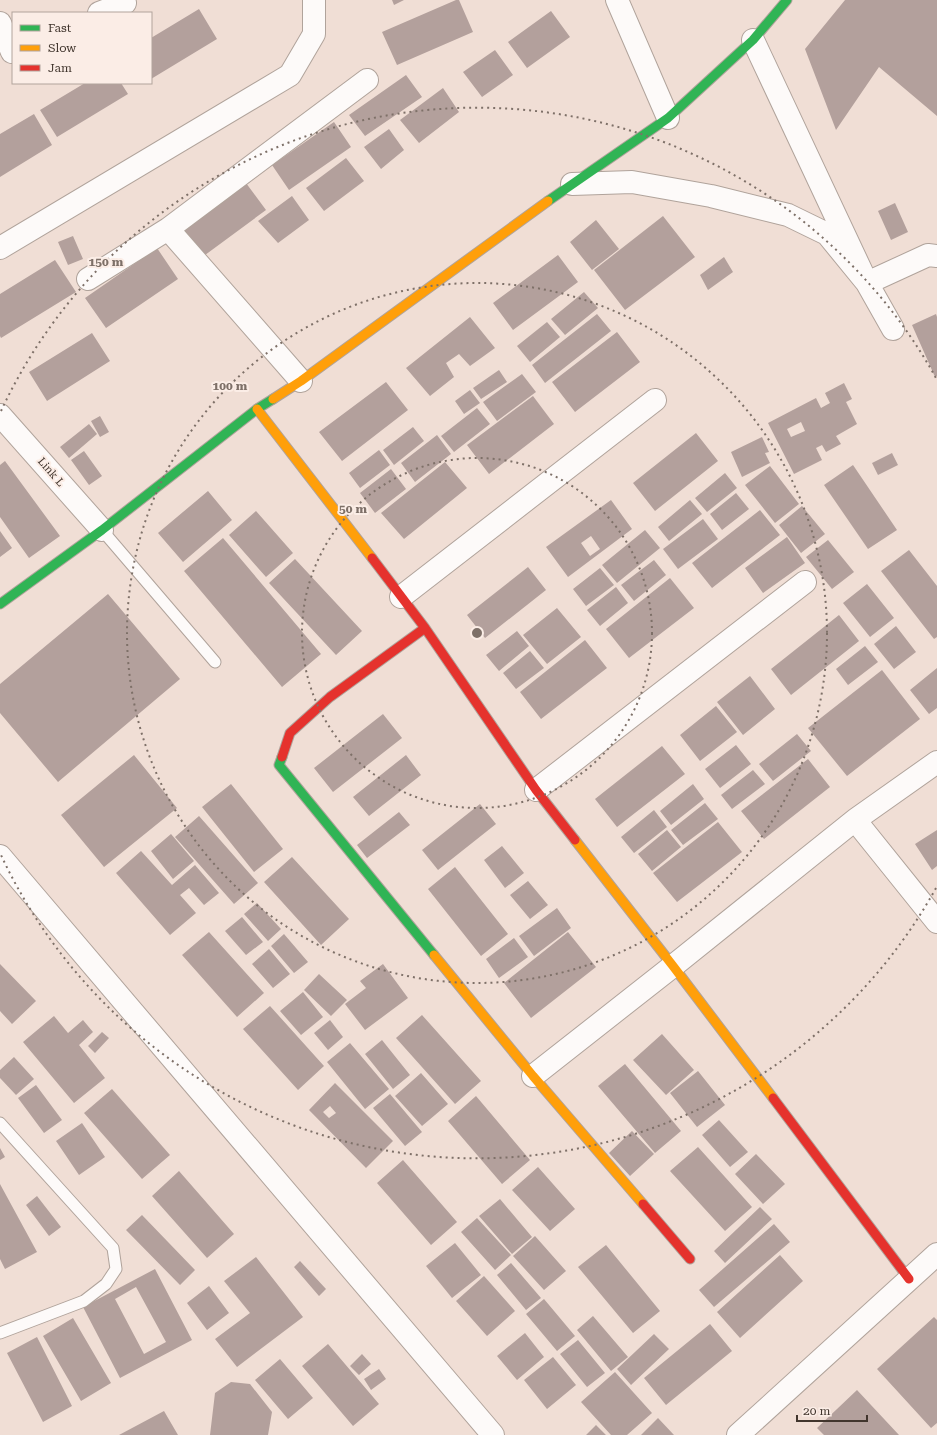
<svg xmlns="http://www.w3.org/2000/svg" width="937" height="1435" font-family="'Roboto Serif',serif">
<rect width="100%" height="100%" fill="#f0ded5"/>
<!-- building -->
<path fill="#b3a09c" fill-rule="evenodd" d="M392 0H404L394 5Z
M456 0H459L473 32 397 65 382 32Z
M845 0H937V116L879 67 836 130 805 49Z
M199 9 217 39 151 79V38Z
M551 11 570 37 527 68 508 42Z
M495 50 513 75 482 97 463 72Z
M406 75 422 97 365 136 349 115Z
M85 83H121L128 94 57 137 40 110Z
M443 88 459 112 419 143 400 120Z
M34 114 52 145 0 177V134Z
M334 122 351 147 289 190 272 165Z
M389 129 404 150 381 169 364 147Z
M346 158 364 181 324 211 306 188Z
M246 183 266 210 201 258 181 231Z
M292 196 309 220 278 243 258 221Z
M895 203 908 232 891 240 878 211Z
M663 216 695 257 625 310 594 270Z
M596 220 619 249 592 270 570 242Z
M73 236 83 259 68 265 58 242Z
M157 248 178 279 106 328 85 298Z
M558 255 578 282 513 330 493 303Z
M724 257 733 272 708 290 700 275Z
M55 260 76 292 1 338 0 336V294Z
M584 292 598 308 565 335 551 319Z
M597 314 611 331 545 383 532 365Z
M936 314 937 317V376L935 377 912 325Z
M470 317 495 348 470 366 459 354 446 363 454 377 430 396 406 368Z
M547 322 560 337 530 362 517 346Z
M617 332 640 362 575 412 552 382Z
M92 333 110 361 47 401 29 372Z
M499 370 507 382 481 399 473 388Z
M522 374 536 392 497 421 483 402Z
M386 382 408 410 342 461 319 432Z
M844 383 852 399 846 402 857 424 836 436 841 444 826 452 822 445 816 448 822 460 794 474 768 423 816 398 821 408 830 403 825 393ZM801 422 805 431 791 437 787 429Z
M470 390 480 403 464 414 455 401Z
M533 396 554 424 489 474 467 445Z
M477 408 490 424 454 452 441 436Z
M100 416 109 432 100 437 91 421Z
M89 424 97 434 69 458 60 447Z
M413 427 424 441 394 465 383 450Z
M696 433 718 461 655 511 633 483Z
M437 435 451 454 415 482 401 463Z
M762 437 769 452 765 453 770 463 742 477 731 452Z
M379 450 390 465 360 488 349 473Z
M84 451 102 476 89 485 71 460Z
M892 453 898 465 878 475 872 463Z
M5 461 60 536 29 558 0 517V465Z
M445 462 467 488 404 539 381 513Z
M853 465 897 530 868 549 824 485Z
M770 466 799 504 775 523 745 485Z
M391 469 406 489 375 513 360 493Z
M725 473 737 488 707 512 695 498Z
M208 491 232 520 183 562 158 533Z
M736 493 749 509 722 530 710 514Z
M611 500 632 529 568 577 546 547ZM591 536 600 549 590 556 581 543Z
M690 500 702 514 669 541 658 527Z
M802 506 825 534 801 553 779 525Z
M760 510 780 535 712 588 692 563Z
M256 511 293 553 266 577 229 535Z
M703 519 718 539 678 569 663 549Z
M645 530 660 548 617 583 602 565Z
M0 531 12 548 0 557Z
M787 537 805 563 763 593 745 568Z
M223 538 321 654 282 687 184 571Z
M828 540 854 572 832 589 806 557Z
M909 550 937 586V637L934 639 881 571Z
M295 559 362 631 336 655 269 583Z
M654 560 666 575 634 601 621 585Z
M528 567 546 590 485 638 467 615Z
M600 568 614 585 586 606 573 589Z
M670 578 694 608 629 658 606 629Z
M867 584 894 618 870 637 843 603Z
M616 587 628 603 600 626 587 610Z
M108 594 180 679 58 782 0 713V684Z
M557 608 581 637 547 664 523 635Z
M839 615 859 641 791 695 771 669Z
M896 626 916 652 894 669 874 644Z
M517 631 529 646 499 671 486 655Z
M585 640 607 668 541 719 520 692Z
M865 646 878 662 848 685 836 669Z
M530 651 544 668 516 689 503 673Z
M937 668V708L929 714 910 690Z
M882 670 920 719 847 776 808 728Z
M750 676 775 709 743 735 717 702Z
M716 706 737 732 700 761 680 735Z
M383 714 402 738 333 792 314 768Z
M797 734 811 751 773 781 759 764Z
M736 745 751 764 720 788 705 769Z
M662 746 685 774 617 827 595 799Z
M134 755 177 808 104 867 61 815Z
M406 755 421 775 369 816 353 797Z
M808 759 830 787 764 839 741 811Z
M753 770 765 784 732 809 721 795Z
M231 784 283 849 254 872 202 807Z
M693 784 704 799 671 825 660 811Z
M705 803 718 819 683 845 671 830Z
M480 804 496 824 438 870 422 850Z
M654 810 667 827 634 853 621 837Z
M399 812 410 825 367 858 357 845Z
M199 816 258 883 234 904 175 837Z
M718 822 742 852 677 902 653 873Z
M667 830 681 847 652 871 638 854Z
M937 830V866L932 870 915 844Z
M171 834 194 861 173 879 151 851Z
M502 846 524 873 505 888 484 860Z
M141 851 172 885 195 865 219 893 204 905 189 888 180 895 196 913 170 935 116 873Z
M292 857 349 919 321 945 264 882Z
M455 867 508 934 481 956 428 889Z
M528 881 548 905 530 919 510 895Z
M257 903 281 929 268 941 244 914Z
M557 908 571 928 534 956 519 936Z
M242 917 263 942 246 955 225 931Z
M209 932 264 993 237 1017 182 955Z
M568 932 596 967 531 1018 504 983Z
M284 934 308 962 294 973 271 946Z
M514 938 528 957 499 978 486 959Z
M269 949 290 974 273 988 252 964Z
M0 964 36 1001 12 1024 0 1011Z
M383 964 408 998 365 1030 345 1004 366 988 360 981Z
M319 974 347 1000 331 1016 304 990Z
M303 992 323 1017 301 1035 280 1011Z
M270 1006 324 1066 298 1090 243 1029Z
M422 1015 481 1081 455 1104 396 1038Z
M54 1016 68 1033 83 1020 93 1032 79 1045 105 1078 74 1103 23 1042Z
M330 1020 343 1037 328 1050 314 1033Z
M102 1032 109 1038 95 1053 88 1046Z
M662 1034 694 1070 666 1095 633 1060Z
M382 1040 410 1075 393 1089 365 1054Z
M350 1043 389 1089 365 1109 327 1062Z
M14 1057 34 1079 16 1095 0 1078V1070Z
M625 1064 681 1131 655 1153 598 1086Z
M698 1071 725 1105 697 1127 670 1093Z
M421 1073 448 1104 422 1126 395 1096Z
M335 1083 393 1141 366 1168 309 1110ZM330 1106 336 1113 329 1118 323 1112Z
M36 1085 62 1120 44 1133 18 1098Z
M112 1089 170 1155 142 1179 84 1113Z
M390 1094 422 1132 405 1146 373 1108Z
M476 1096 530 1160 502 1184 448 1121Z
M719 1120 748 1152 730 1167 702 1135Z
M82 1123 105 1157 79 1175 56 1141Z
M632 1131 654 1154 630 1176 609 1153Z
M698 1147 752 1207 725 1231 670 1171Z
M0 1148 5 1157 0 1160Z
M756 1154 785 1184 763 1204 735 1174Z
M403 1160 457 1222 431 1245 377 1183Z
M538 1167 575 1209 550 1231 512 1190Z
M179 1171 234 1234 207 1258 152 1196Z
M0 1184 37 1252 5 1269 0 1259Z
M37 1196 61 1227 49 1236 26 1205Z
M500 1199 532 1237 512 1254 479 1216Z
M760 1207 772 1219 725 1263 714 1251Z
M142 1215 195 1270 180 1285 126 1230Z
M477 1218 511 1255 495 1270 461 1232Z
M774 1224 790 1242 714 1307 699 1290Z
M535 1236 566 1271 544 1290 513 1256Z
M455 1243 481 1275 452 1298 426 1266Z
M606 1245 660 1311 633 1333 578 1267Z
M780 1255 803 1281 740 1338 717 1312Z
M256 1257 303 1317 237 1367 215 1339 250 1313 224 1281Z
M300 1261 326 1289 319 1296 294 1267Z
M511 1263 541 1298 526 1310 497 1275Z
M155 1269 192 1340 120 1378 83 1307ZM136 1287 166 1342 144 1354 115 1299Z
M484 1276 515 1311 487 1336 456 1301Z
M209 1286 229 1313 207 1330 187 1303Z
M544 1299 575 1336 557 1351 526 1314Z
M593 1316 628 1357 611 1371 577 1330Z
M934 1317 937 1320V1423L931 1428 877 1369Z
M73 1318 111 1383 81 1401 43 1336Z
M710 1324 732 1351 666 1405 644 1378Z
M525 1333 544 1357 517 1380 497 1356Z
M654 1334 669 1349 631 1385 617 1369Z
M37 1337 72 1406 43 1422 7 1353Z
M578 1340 605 1373 587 1387 560 1354Z
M328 1344 379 1404 353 1426 302 1366Z
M362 1354 371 1364 359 1375 350 1366Z
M553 1357 576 1385 547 1409 524 1380Z
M280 1359 313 1398 288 1419 255 1380Z
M379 1369 386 1379 371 1390 364 1379Z
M615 1372 652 1413 627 1435H611L581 1402Z
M231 1382 250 1384 272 1412 268 1435H210L215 1393Z
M857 1390 899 1435H824L817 1428Z
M164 1411 178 1435H119Z
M658 1418 674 1435H641Z
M596 1425 606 1435H586Z"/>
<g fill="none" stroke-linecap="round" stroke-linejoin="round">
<!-- lane casing -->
<g stroke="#b0a39b" stroke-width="13">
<path id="lane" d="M102 530 215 662
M0 1123 113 1248 116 1269 106 1284 84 1301 0 1333"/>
</g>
<!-- street casing -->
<g stroke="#b0a39b" stroke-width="24">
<path id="street" d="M617 0 668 118
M99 13 125 3
M0 23 12 52
M753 40 867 283 893 329
M572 184 632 182 711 196 788 215 827 234 867 283 928 255 937 256
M168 229 301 381
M0 248 290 75 314 34V0
M88 279 168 229 367 80
M0 415 102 530
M401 597 655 400
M536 790 805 582
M855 820 937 922
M0 856 493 1435
M533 1076 673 966 855 820 937 762
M738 1435 937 1254"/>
</g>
<!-- fast casing -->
<g stroke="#b0a39b" stroke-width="11">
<path id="fast" d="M548 201 668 118 753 40 787 0
M0 604 102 530 257 409 273 399
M282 757 279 765 434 955"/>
</g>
<!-- slow casing -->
<g stroke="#b0a39b" stroke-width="11">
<path id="slow" d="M273 399 301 381 548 201
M257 409 372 558
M575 840 673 966 773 1098
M434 955 533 1076 643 1204"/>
</g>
<!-- jam casing -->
<g stroke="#b0a39b" stroke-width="11">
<path id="jam" d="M372 558 425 628 536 790 575 840
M282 757 290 733 330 697 425 628
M773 1098 909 1279
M643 1204 690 1259"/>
</g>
<!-- lane -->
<use href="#lane" stroke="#fdfaf9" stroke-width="11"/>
<!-- street -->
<use href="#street" stroke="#fdfaf9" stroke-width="22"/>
<!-- fast -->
<use href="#fast" stroke="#30b455" stroke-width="9"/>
<!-- slow -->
<use href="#slow" stroke="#ff9f0a" stroke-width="9"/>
<!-- jam -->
<use href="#jam" stroke="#e5322d" stroke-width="9"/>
</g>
<!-- distance rings -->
<g fill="none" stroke="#7e7068" stroke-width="2" stroke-dasharray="2 4">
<circle cx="477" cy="633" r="175"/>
<circle cx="477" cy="633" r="350"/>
<path d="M936 888A525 525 0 0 1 1 855M1 411A525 525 0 0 1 936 378"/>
</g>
<g text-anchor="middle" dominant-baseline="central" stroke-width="4" stroke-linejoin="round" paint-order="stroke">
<!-- street labels -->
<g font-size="11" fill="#41352d" stroke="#fbede6">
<text transform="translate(51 472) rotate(49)">Link L</text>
</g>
</g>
<circle cx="477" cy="633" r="6" fill="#7e7068" stroke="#fbede6" stroke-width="2"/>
<g font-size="12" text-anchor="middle" font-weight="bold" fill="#7e7068" stroke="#fbede6" stroke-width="4" stroke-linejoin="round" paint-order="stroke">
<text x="106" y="266">150 m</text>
<text x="230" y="390">100 m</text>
<text x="353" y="513">50 m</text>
</g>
<!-- legend -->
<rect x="12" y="12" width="140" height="72" fill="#fbede6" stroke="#b1a39c"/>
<rect x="20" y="25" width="20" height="6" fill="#30b455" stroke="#b1a39c"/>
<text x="48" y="32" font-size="12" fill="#41352d">Fast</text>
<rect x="20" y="45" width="20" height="6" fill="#ff9f0a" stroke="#b1a39c"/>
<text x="48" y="52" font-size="12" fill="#41352d">Slow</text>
<rect x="20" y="65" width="20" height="6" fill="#e5322d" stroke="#b1a39c"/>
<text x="48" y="72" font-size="12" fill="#41352d">Jam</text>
<!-- scale -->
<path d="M797 1415v6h70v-6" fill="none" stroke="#41352d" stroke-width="2"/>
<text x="803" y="1415" font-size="12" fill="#41352d" stroke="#fbede6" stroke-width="3" paint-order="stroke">20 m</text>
</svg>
